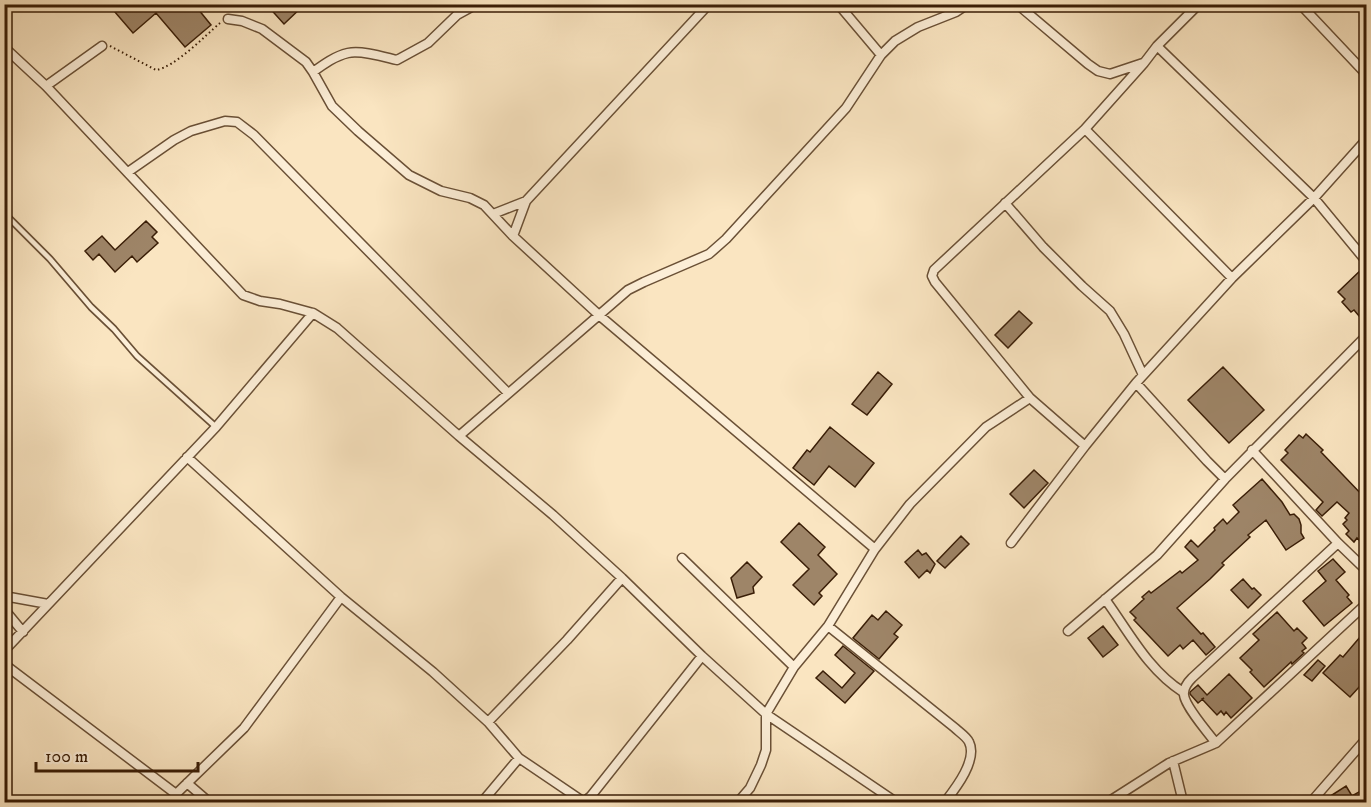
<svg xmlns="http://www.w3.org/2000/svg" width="1371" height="807" font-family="'IM FELL DW Pica',serif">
<rect width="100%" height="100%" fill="#fae5c1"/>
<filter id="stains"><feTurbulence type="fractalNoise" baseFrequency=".00333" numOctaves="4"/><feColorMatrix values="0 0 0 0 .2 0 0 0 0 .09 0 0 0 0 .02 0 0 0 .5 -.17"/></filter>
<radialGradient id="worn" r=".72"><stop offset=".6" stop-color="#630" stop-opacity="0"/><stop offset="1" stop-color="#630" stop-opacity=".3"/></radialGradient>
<!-- building -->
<path fill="#9e8568" stroke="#3a1e07" stroke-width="1.5" d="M108 4H194L211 25 185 47 156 13 133 33Z
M266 4H305L284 24Z
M146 221 157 232 152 237 158 243 137 262 132 256 115 272 99 254 93 260 85 251 102 236 115 250Z
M1364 267H1366V310L1359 316 1354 310 1351 312 1342 302 1345 299 1338 292Z
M1019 311 1032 323 1008 348 995 335Z
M1223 367 1264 410 1229 443 1188 400Z
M878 372 892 384 867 415 852 404Z
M830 427 874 463 855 487 829 466 814 485 793 468 807 450 810 452Z
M1306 434 1323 450 1321 452 1366 499V535L1360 541 1357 538 1354 542 1346 534 1349 531 1343 524 1347 520 1345 518 1349 513 1337 502 1322 516 1316 510 1323 502 1281 460 1288 453 1285 450 1299 435 1303 438Z
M1034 470 1048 483 1024 508 1010 494Z
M1262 479 1282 502 1290 515 1294 514 1299 519 1301 525V533L1304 538 1286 550 1266 520 1248 535 1250 537 1222 563 1224 565 1210 579 1177 608 1201 634 1203 633 1215 647 1206 655 1193 640 1183 649 1180 645 1168 656 1134 620 1136 618 1130 612 1144 599 1142 597 1149 591 1151 593 1180 571 1182 573 1198 560 1185 547 1191 540 1198 547 1215 530 1214 528 1223 519 1227 524 1239 512 1233 505Z
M799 523 825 547 818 555 837 574 819 593 822 596 814 605 793 585 809 569 781 542Z
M961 536 969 544 945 568 937 561Z
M918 550 922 555 926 553 935 564 930 573 927 570 919 578 905 562Z
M1333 559 1345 572 1336 580 1349 595 1347 597 1352 603 1324 626 1303 601 1326 581 1318 571Z
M747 562 762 577 753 587 754 593 737 598 731 578Z
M1243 579 1252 589 1254 588 1261 595 1248 608 1231 590Z
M886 611 902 625 894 634 898 637 879 659 853 638 872 615 878 620Z
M1277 612 1294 631 1297 628 1307 638 1302 643 1306 648 1302 651 1304 653 1292 664 1291 662 1264 687 1250 672 1252 670 1240 658 1259 640 1253 634Z
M1103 626 1118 645 1103 657 1088 638Z
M1366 630V691L1360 686 1350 697 1323 673 1340 655 1343 657Z
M843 646 874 671 845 703 816 678 823 671 842 688 855 673 835 655Z
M1318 660 1325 666 1312 681 1304 675Z
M1229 674 1252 698 1231 718 1226 712 1224 715 1221 711 1217 715 1202 699 1204 698 1198 703 1190 694V692L1198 685 1207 695Z
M1346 786 1352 796 1366 788V802H1337L1332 795Z"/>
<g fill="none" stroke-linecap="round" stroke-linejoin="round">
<!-- lane casing -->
<g stroke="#6a5036" stroke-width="8">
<path id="lane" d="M4 213 50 259 91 307 114 329 137 356 216 427"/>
</g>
<!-- street casing -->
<g stroke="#6a5036" stroke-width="11">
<path id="street" d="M838 4 881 55
M1017 4 1088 64 1098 71 1110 74 1143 63
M1300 4 1366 74
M228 19 242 21 262 29 306 62 313 72 332 106 358 131 409 175 441 191 470 198 484 205 513 236 600 316 875 549
M1157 46 1314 198 1366 261
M4 47 46 86 243 295 260 301 280 304 313 313 337 328 459 436 553 515 622 578 702 656 766 714 896 802
M313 72C324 64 335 56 348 53 362 50 384 57 397 60L428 43 457 15 477 4
M46 86 102 46
M1085 129 1232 278
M128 172 174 140 191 131 225 121 237 122 254 135 508 393
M1005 203 1043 247 1082 286 1110 311 1124 334 1143 375
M493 214 526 201
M513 236 526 201 709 4
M1136 383 1207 461 1225 479
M1030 398 935 282 932 276 934 270 1085 129 1144 63 1157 46 1199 4
M459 436 628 290 644 282 709 254 726 239 846 108 881 55 895 41 918 27 956 12 968 4
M1252 450 1338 543 1366 570
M187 457 341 597 433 672 488 722
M1011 543 1085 446 1136 383 1232 278 1314 198 1366 140
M682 558 794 667
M4 596 48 604
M1105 599C1129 632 1148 670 1183 692
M4 609 23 632
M828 626 955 728C959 732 967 737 969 742 978 760 955 789 945 802
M1068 631 1157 555 1225 479 1366 336
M4 651 216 427 313 313
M4 664 176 794
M1216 743C1208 733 1185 706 1184 695 1183 688 1188 682 1192 678L1338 543
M1173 761 1183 802
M187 783 209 802
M169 802 176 794 244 728 341 597
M482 802 519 758
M584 802 519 758 488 722 567 640 622 578
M584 802 591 796 702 656
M738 802 750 788 761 765 766 750V714L794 667 828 626 875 549 910 504 986 427 1030 398 1085 446
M1108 802 1169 763 1216 743 1366 604
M1311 802 1366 739"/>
</g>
<!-- path -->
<path stroke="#3a1e07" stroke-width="2" stroke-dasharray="1.5 3" stroke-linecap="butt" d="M110 46 156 70C175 67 205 36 220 23"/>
<!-- lane -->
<use href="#lane" stroke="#fceed7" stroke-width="4.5"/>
<!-- street -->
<use href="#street" stroke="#fceed7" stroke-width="8"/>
</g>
<!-- margin -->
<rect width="1371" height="807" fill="none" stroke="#fae5c1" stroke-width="24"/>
<rect x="6" y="6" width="1359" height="795" fill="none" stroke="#3a1e07" stroke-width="3"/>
<rect x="12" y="12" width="1347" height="783" fill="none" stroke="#3a1e07" stroke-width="1.5"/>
<!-- scale -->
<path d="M36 762v9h162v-9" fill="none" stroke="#3a1e07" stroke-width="3"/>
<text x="45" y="762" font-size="18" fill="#3a1e07" stroke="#fceed7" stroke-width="4.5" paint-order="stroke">100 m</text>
<rect width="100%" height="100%" filter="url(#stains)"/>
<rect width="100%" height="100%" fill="url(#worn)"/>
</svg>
